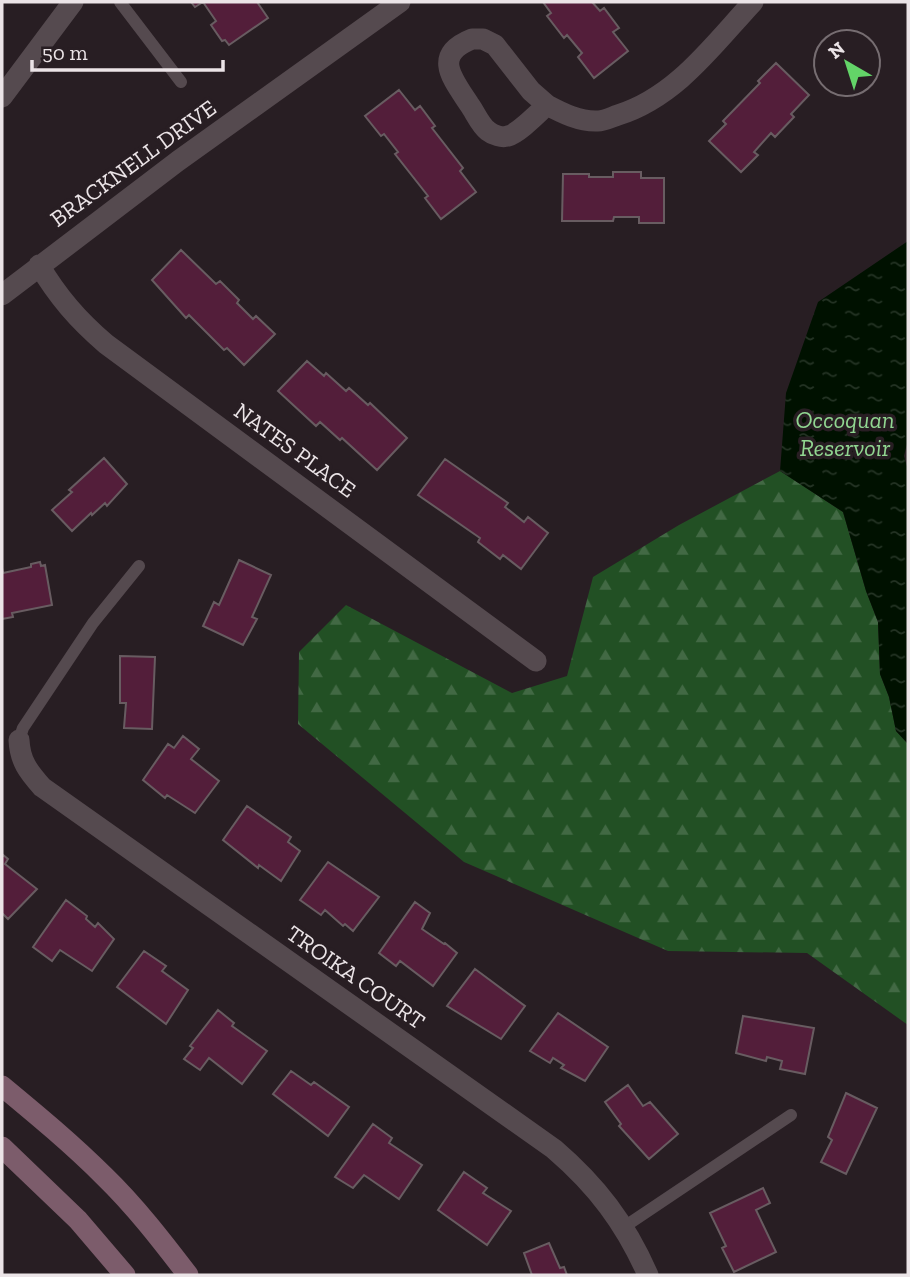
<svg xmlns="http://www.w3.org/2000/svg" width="910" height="1277" font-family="'Zilla Slab',serif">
<defs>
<pattern id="forest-firs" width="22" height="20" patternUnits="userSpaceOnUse" patternTransform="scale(1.75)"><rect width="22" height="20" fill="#225024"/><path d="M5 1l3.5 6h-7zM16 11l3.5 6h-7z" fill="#426944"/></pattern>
<pattern id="water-ripples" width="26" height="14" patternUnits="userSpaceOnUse" patternTransform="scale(1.75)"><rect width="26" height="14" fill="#010"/><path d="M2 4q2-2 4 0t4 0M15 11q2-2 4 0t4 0" fill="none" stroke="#253425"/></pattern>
</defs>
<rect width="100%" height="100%" fill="#281e23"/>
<!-- forest -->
<path fill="url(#forest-firs)" d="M780 471 843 512 866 591 878 622 880 674 889 697 896 731 908 744V1025L807 953 668 951 464 862 298 724 299 652 346 605 512 693 567 676 593 577 679 525Z"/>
<!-- water -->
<path fill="url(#water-ripples)" d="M908 241V440L904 456 908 470V744L896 731 889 697 880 674 878 622 866 591 843 512 780 471 786 393 818 302Z"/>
<!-- building -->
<path fill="#531e3a" stroke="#685c61" stroke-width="2" d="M191 2H257L268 18 229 45 225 40 222 41 211 25 216 21 203 2 195 7Z
M543 2H592L600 11 604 8 619 28 613 32 628 51 594 78 578 57 582 53 567 35 564 38 547 16 551 13Z
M776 63 809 95 791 114 794 117 775 137 771 133 754 152 758 155 741 172 709 141 726 124 723 121 760 83 758 81Z
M399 90 415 110 420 106 435 126 432 128 463 168 460 171 476 192 441 219 425 198 428 196 395 154 398 152 384 134 381 136 365 116Z
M613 172H641V178H664V223H639V217H614L613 221H562L563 174H589V177H613Z
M181 250 216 284 220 281 239 300 237 303 253 319 256 316 275 334 244 365 227 348 224 350 189 315 186 318 152 280Z
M307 361 324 376 326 373 346 391 349 388 368 405 370 403 407 438 377 470 342 438 340 440 320 422 316 426 278 391Z
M104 458 127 484 107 506 105 503 92 515 91 513 72 531 52 510 72 492 69 490Z
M445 459 508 503 505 507 524 522 528 517 548 533 521 569 503 555 500 559 478 542 480 538 418 495Z
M239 560 271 575 252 617 257 619 243 645 203 626 214 602 219 605Z
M40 562 41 566 45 565 52 605 12 613 13 617 2 619V568L3 573 31 567V564Z
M120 656 155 657 152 729 124 728 126 703H120Z
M183 736 199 749 191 759 219 781 195 813 167 795 165 798 143 780 168 744 174 748Z
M247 806 291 837 288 842 300 851 281 881 259 865 258 868 223 840Z
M2 854 8 859 5 864 37 889 8 919 2 913Z
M328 862 379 897 353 931 345 924 343 926 325 910 321 915 300 900Z
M66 900 87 916 86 919 95 927 98 923 114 939 92 971 60 950 52 961 33 947Z
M415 902 430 913 422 929 444 944 445 943 457 953 433 986 400 961 396 966 379 953Z
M144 951 166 966 162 971 188 990 166 1024 117 987Z
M475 969 525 1006 501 1039 447 1006Z
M218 1010 234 1023 232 1026 267 1051 242 1084 209 1058 200 1070 184 1059 193 1048 190 1046Z
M558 1013 608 1047 585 1081 561 1068 564 1065 553 1058 550 1063 530 1051Z
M743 1016 814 1028 805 1074 780 1069 782 1061 767 1057 766 1061 736 1053Z
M291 1071 311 1085 314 1082 349 1107 328 1136 273 1094Z
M628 1085 643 1106 650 1102 678 1134 649 1159 619 1126 621 1124 605 1102Z
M846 1093 877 1108 846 1174 821 1162 832 1140 828 1137Z
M373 1124 392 1138 389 1143 422 1165 399 1199 364 1175 353 1188 335 1177Z
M464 1172 487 1188 483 1193 511 1211 487 1245 438 1210Z
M763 1188 770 1203 756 1210 776 1252 734 1272 722 1248 726 1246 710 1213Z
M549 1243 560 1268 564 1267 567 1275H532L524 1253Z"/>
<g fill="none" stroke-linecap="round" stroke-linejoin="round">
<!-- lane -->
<path stroke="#554a4f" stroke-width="12" d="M120 2 181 82
M19 740 23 728 93 623 139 566
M624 1227 791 1115"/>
<!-- street -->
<path stroke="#554a4f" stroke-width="21" d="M472 39H483L495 45 531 91 547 105C538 113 519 133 508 136 502 138 493 135 488 131 480 125 475 112 469 104 452 78 432 55 472 39Z
M2 97 73 2
M547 105C562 113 580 122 598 121 604 121 612 117 618 115 676 97 713 45 753 2
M39 265C58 297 78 320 106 344L536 661
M2 295 178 161 400 2
M19 740C20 761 28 771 42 787L554 1149C597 1186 625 1223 648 1275"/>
<!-- secondary -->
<path stroke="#7c5c6b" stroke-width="21" d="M2 1086C37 1115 72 1144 104 1176 135 1206 162 1241 188 1275
M2 1147 78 1220 125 1275"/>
</g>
<g text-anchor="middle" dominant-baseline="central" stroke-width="7" stroke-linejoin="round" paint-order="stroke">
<!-- street labels -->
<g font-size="23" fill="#ebe4e7" stroke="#281e23">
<text transform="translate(133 163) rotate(-36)">BRACKNELL DRIVE</text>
<text transform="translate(295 450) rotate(36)">NATES PLACE</text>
<text transform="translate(356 977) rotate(35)">TROIKA COURT</text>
</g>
<!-- water labels -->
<g font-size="24" font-style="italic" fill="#91d691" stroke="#281e23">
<text x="845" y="419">Occoquan<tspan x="845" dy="28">Reservoir</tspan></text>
</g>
</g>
<!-- border -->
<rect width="910" height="1277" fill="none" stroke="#ebe4e7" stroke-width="7"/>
<!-- north arrow -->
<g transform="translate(847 63) rotate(321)"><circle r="33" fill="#281e23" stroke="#766d71" stroke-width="2"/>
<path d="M0-5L12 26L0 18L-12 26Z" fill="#63d468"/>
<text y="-10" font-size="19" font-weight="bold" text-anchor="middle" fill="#ebe4e7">N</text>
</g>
<!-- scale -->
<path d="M32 60v10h191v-10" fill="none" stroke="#ebe4e7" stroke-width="3.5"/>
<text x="42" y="60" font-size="21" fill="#ebe4e7" stroke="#281e23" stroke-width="5" paint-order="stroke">50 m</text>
</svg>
